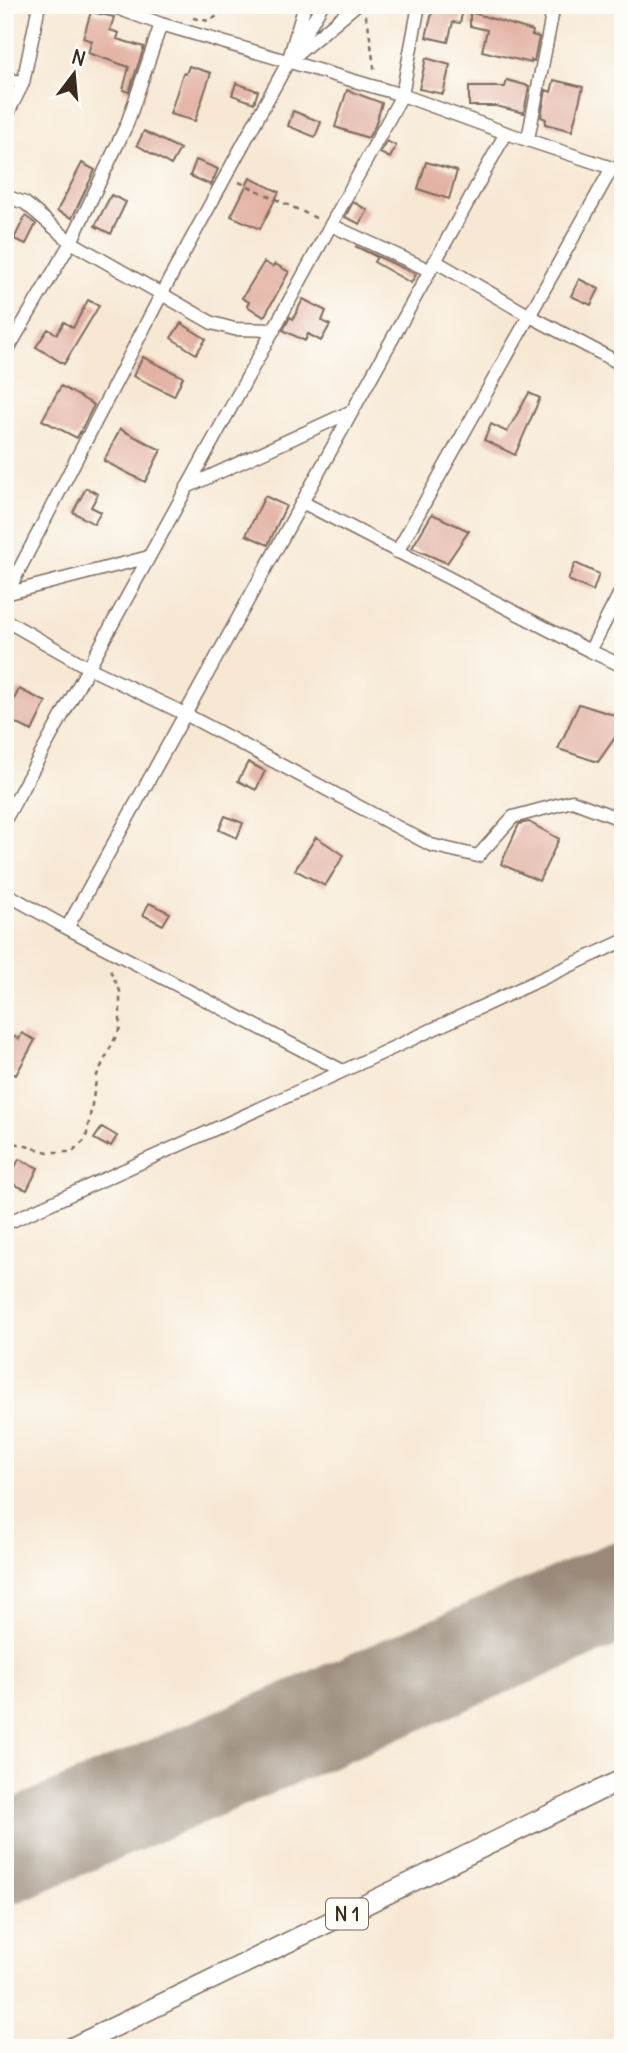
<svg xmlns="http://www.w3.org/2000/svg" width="628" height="2053" font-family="Delius,sans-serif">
<rect width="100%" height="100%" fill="#fdfcf7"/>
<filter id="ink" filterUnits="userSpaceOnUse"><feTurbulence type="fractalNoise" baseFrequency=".0143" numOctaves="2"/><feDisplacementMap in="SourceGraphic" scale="14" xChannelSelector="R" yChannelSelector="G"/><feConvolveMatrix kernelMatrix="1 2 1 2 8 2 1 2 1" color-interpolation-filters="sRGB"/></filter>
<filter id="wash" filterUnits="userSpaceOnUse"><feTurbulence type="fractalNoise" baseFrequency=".00686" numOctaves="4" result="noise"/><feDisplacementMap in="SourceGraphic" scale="28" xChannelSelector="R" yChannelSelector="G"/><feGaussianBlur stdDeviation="1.57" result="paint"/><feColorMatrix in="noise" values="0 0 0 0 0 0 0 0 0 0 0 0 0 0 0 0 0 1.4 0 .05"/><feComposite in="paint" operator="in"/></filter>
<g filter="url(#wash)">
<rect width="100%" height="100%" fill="#f7e8d4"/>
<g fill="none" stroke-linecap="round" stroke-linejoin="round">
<!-- runway -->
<path stroke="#998979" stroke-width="98" d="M5 1855 623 1590"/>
</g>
<g id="blocks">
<!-- building -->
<path fill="#e3b2a4" d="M434 5 463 10 460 23 453 22 448 42 426 37Z
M91 12 114 17 110 30 119 33 117 39 144 47 129 92 123 90 129 67 88 53 92 41 83 38Z
M470 12 533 31 532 35 539 37 534 61 531 60V63L482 51 487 30 470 26Z
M426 58 450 65 443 94 419 89Z
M189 66 211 73 195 121 170 114 183 73 186 74Z
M507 80 529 86 524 113 496 106H469V87H505Z
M554 80 583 87 572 131 545 124 546 119 541 117 546 90 551 92Z
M236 83 258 91 254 103 232 95Z
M347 90 382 103 375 126 368 138 335 127Z
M293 111 321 122 315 137 288 126Z
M144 131 180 149 171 165 137 145Z
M387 141 396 146 390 158 380 153Z
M196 160 218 169 211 185 190 176Z
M426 162 457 171 449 199 418 189Z
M82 163 95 170 72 218 57 211Z
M250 178 279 192 260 229 231 216Z
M111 195 126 202 111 234 95 226Z
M353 202 368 210 360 224 345 217Z
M25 216 36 224 26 244 14 239Z
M355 246 416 274 411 283 374 262 377 257Z
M264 262 273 267 275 264 289 272 264 317 247 306 249 302 242 298Z
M579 279 599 289 591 305 571 296Z
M303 299 326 311 322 321 330 325 321 341 308 334 305 341 283 330 290 317 293 319Z
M88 300 99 306 64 364 36 347 48 329 57 334 64 322 73 328Z
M181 323 206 339 196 354 171 338Z
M143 357 183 377 174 396 133 376Z
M61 386 94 405 77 438 42 420Z
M529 393 540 398 515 455 484 440 491 424 507 432Z
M120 429 161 450 145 482 104 461Z
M86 488 98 494 91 507 101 512 94 524 73 512Z
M265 496 286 506 268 545 246 535Z
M432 514 469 531 447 563 412 548Z
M575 563 599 574 593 591 568 580Z
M19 689 46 702 32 731 5 718Z
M579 704 623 718V726L598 762 558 749Z
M248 762 265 771 256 790 238 781Z
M225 816 243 823 237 838 219 830Z
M529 822 559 839 539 881 501 864 519 824Z
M316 837 344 855 325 886 295 870Z
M149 903 170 913 163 925 143 915Z
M5 1031 19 1039 22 1033 35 1040 16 1075 5 1070Z
M102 1127 117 1136 111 1146 108 1144 107 1146 94 1139Z
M19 1159 38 1168 27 1190 8 1182Z"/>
</g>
</g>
<g filter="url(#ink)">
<use href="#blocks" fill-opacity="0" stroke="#7d6c5e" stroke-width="2"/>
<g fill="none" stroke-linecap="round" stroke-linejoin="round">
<!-- minor casing -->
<g stroke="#7d6c5e" stroke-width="15">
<path id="minor" d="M109 5 161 24 402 95 506 133 612 168 623 169
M297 47 322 5
M289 61 356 5
M5 78 23 83
M5 119 23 83 39 5
M528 139 554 5
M5 196 25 203 71 242 212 323 234 329 274 330
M331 225 429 270
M435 261 528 315 623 365
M5 354 71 242 127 124 161 24
M187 487 352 411
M302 502 590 651 623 666
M397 552 612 168
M5 594 149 557
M5 597 162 293 288 62 305 5
M5 620 89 668 185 714 431 845 478 856 513 817 572 801 623 820
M590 651 623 587
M5 820 402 95 419 5
M5 893 67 928 343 1071
M67 928 506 133
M5 1224 343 1071 623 941"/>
</g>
<!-- trunk casing -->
<g stroke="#7d6c5e" stroke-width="22">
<path id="trunk" d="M71 2048 623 1779"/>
</g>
<!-- path -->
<path stroke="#7d6c5e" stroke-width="2.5" stroke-dasharray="5 5" stroke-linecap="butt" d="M365 15 368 23 375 74
M193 18 209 21 235 5
M239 182 318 219
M5 1138 11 1142
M5 1142H11L48 1152H72L86 1139 97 1075 120 1028V991L108 966"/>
<!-- minor -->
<use href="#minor" stroke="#fff" stroke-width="12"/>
<!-- trunk -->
<use href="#trunk" stroke="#fff" stroke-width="19"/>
</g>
</g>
<g text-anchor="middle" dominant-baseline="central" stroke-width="6" stroke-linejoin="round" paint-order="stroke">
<!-- shield labels -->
<rect fill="#fdfcf7" stroke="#75695f" stroke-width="2" x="326" y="1898.5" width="42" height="31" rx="5"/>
<g font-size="19" font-weight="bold" fill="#3b2a1e">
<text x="347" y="1914">N 1</text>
</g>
</g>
<!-- margin -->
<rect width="628" height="2053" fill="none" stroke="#fdfcf7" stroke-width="28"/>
<!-- north arrow -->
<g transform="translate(74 74) rotate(16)" stroke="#fdfcf7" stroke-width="5" paint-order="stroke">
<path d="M0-5L12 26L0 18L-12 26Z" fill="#3b2a1e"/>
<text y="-10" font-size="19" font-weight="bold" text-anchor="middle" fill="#3b2a1e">N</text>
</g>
</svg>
